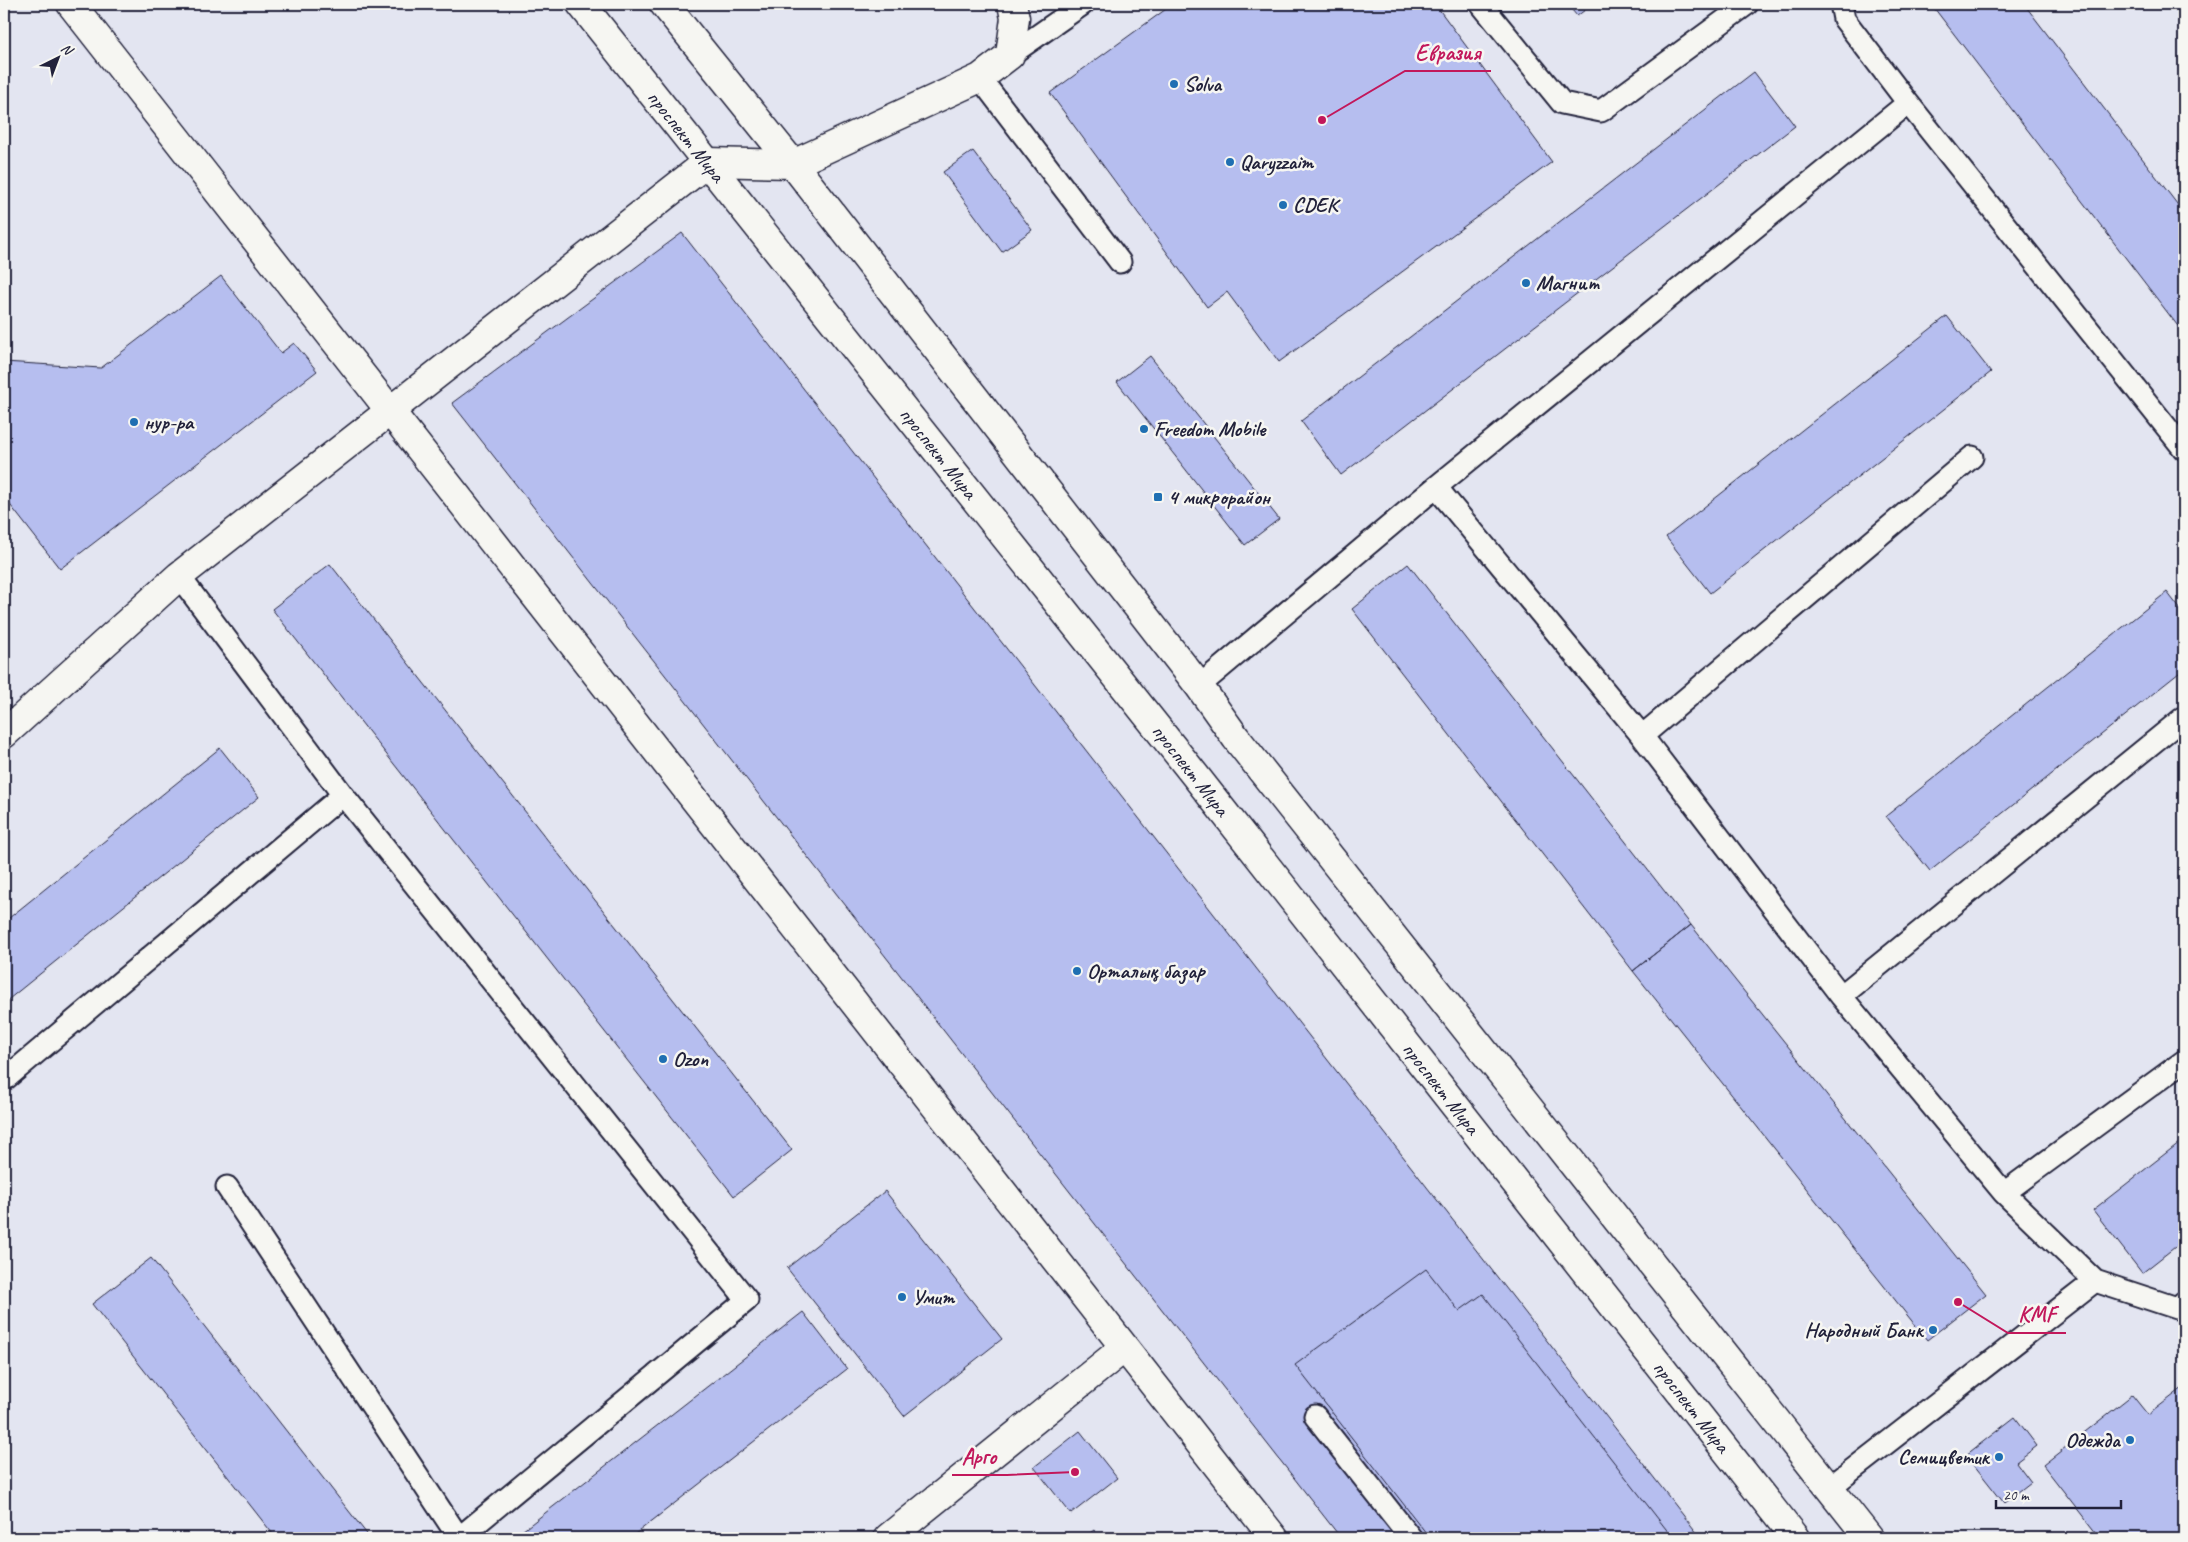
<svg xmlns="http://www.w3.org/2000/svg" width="2188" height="1542" font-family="Caveat,sans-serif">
<rect width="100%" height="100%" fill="#e3e5f1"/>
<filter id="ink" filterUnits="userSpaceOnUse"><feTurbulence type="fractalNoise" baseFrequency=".02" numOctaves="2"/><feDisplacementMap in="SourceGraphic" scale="10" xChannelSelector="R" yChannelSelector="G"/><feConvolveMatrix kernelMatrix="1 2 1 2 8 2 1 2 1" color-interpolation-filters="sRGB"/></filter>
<g filter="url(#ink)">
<!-- building -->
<path fill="#b6beef" stroke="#22223b" d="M1173 4H1435L1552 162 1279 362 1227 292 1207 307 1050 93Z
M1567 4H1593L1577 16Z
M1931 4H2024L2184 213V334Z
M1754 72 1795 126 1341 475 1301 421Z
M973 151 1032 230 1002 252 943 172Z
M682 233 1701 1538H1341L452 403Z
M221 276 281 353 294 343 317 371 60 569 4 497V362L101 368Z
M1947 316 1991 372 1710 593 1666 537Z
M1150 356 1279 519 1245 545 1117 382Z
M330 564 792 1150 734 1196 272 609Z
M1408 564 1691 925 1633 971 1352 609Z
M2167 592 2184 614V669L1930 871 1886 816Z
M220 748 259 797 4 1003V922Z
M1691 925 1986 1294 1927 1340 1633 971Z
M2184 1139V1240L2142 1273 2093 1210Z
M885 1191 1002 1339 904 1416 787 1268Z
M151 1258 370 1538H276L92 1304Z
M1426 1269 1459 1311 1483 1294 1673 1538H1430L1295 1365Z
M803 1312 847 1369 630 1538H528L522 1531Z
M2184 1387V1538H2100L2043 1465 2132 1395 2148 1415Z
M2015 1417 2037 1446 2016 1462 2031 1482 2004 1503 1966 1455Z
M1080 1431 1117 1478 1071 1514 1034 1467Z
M1094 1530 1100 1538H1083Z"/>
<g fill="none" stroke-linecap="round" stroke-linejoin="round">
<!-- service casing -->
<g stroke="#22223b" stroke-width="25">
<path id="service" d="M1481 4 1562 103 1601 111 1747 4
M1841 4 1844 19 1908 103
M1010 55 1083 4
M980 78 1120 262
M1436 487 1642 736 1841 996 2004 1193
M1199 686 1436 487 1908 103 2184 449
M1642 736 1972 457
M343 795 747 1300 459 1538
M1841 996 2182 719
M4 1080 343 795 179 576
M227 1187 459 1538
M2095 1281 2004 1193 2184 1061
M1315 1416 1411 1538
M1829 1488 2095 1281 2177 1308 2184 1302"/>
</g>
<!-- minor casing -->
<g stroke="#22223b" stroke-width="31">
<path id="minor" d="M71 4 1274 1538
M4 734 179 576 708 162 793 164 980 78 1010 55 1015 18 1012 4
M888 1538 1124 1348"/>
</g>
<!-- secondary casing -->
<g stroke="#22223b" stroke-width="31">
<g id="secondary">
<path id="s1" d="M581 4 1194 774 1795 1538"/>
<path d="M664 4 793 164 1199 686 1236 738 1869 1538"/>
</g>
</g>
<!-- service -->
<use href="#service" stroke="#f6f6f2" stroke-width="21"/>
<!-- minor -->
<use href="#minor" stroke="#f6f6f2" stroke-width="28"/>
<!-- secondary -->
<use href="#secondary" stroke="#f6f6f2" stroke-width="28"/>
</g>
</g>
<!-- markers -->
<g fill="#1f6fb2" stroke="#f6f6f2" stroke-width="2">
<circle cx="1174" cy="84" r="5"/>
<circle cx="1230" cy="162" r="5"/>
<circle cx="1283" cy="205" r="5"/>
<circle cx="1526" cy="283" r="5"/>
<circle cx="134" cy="422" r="5"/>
<circle cx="1144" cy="429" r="5"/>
<rect x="1153" y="492" width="10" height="10" rx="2.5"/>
<circle cx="1077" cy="971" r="5"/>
<circle cx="663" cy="1059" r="5"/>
<circle cx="902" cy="1297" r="5"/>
<circle cx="1933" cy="1330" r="5"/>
<circle cx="2130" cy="1440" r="5"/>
<circle cx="1999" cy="1457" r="5"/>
</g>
<g text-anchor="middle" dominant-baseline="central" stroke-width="5" stroke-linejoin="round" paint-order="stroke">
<!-- poi labels -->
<g font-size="21" font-weight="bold" fill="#22223b" stroke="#f6f6f2" text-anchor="start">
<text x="1184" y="84">Solva</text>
<text x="1240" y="162">Qaryzzaim</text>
<text x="1293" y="205">CDEK</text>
<text x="1536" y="283">Магнит</text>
<text x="144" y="422">нур-ра</text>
<text x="1154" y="429">Freedom Mobile</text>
<text x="1168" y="497">4 микрорайон</text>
<text x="1087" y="971">Орталық базар</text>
<text x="673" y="1059">Ozon</text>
<text x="912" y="1297">Умит</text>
<text x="1923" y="1330" text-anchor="end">Народный Банк</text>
<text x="2120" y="1440" text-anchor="end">Одежда</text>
<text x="1989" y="1457" text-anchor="end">Семицветик</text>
</g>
<!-- street labels -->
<g font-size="21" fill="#22223b" stroke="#f6f6f2">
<text stroke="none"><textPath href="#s1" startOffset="169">проспект Мира</textPath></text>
<text stroke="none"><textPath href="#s1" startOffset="574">проспект Мира</textPath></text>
<text stroke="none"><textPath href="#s1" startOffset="979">проспект Мира</textPath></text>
<text stroke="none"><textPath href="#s1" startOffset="1384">проспект Мира</textPath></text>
<text stroke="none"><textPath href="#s1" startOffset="1789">проспект Мира</textPath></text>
</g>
</g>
<!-- callouts -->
<path fill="none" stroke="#c2185b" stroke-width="2" d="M1322 120L1405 71H1491M1958 1302L2008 1333H2066M1075 1472L1007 1475H952"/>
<g fill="#c2185b" stroke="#f6f6f2" stroke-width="2">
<circle cx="1322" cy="120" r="5"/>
<circle cx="1958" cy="1302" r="5"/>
<circle cx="1075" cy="1472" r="5"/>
</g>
<g font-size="22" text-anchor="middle" font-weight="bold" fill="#c2185b" stroke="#f6f6f2" stroke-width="5" stroke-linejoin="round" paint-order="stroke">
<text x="1448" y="60">Евразия</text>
<text x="2037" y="1322">KMF</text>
<text x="979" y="1464">Арго</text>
</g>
<!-- margin -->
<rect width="2188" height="1542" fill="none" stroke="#f6f6f2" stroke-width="20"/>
<rect x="10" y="10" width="2168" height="1522" fill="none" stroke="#22223b" stroke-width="2" filter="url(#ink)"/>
<!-- north arrow -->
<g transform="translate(58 58) rotate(42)" stroke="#f6f6f2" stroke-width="4" paint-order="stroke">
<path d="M0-4L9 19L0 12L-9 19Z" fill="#22223b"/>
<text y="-8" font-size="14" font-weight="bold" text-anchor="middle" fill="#22223b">N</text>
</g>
<!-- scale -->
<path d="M1996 1500v8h125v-8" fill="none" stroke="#22223b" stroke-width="2.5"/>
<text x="2003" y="1500" font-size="15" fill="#22223b" stroke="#f6f6f2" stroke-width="4" paint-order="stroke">20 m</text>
</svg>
